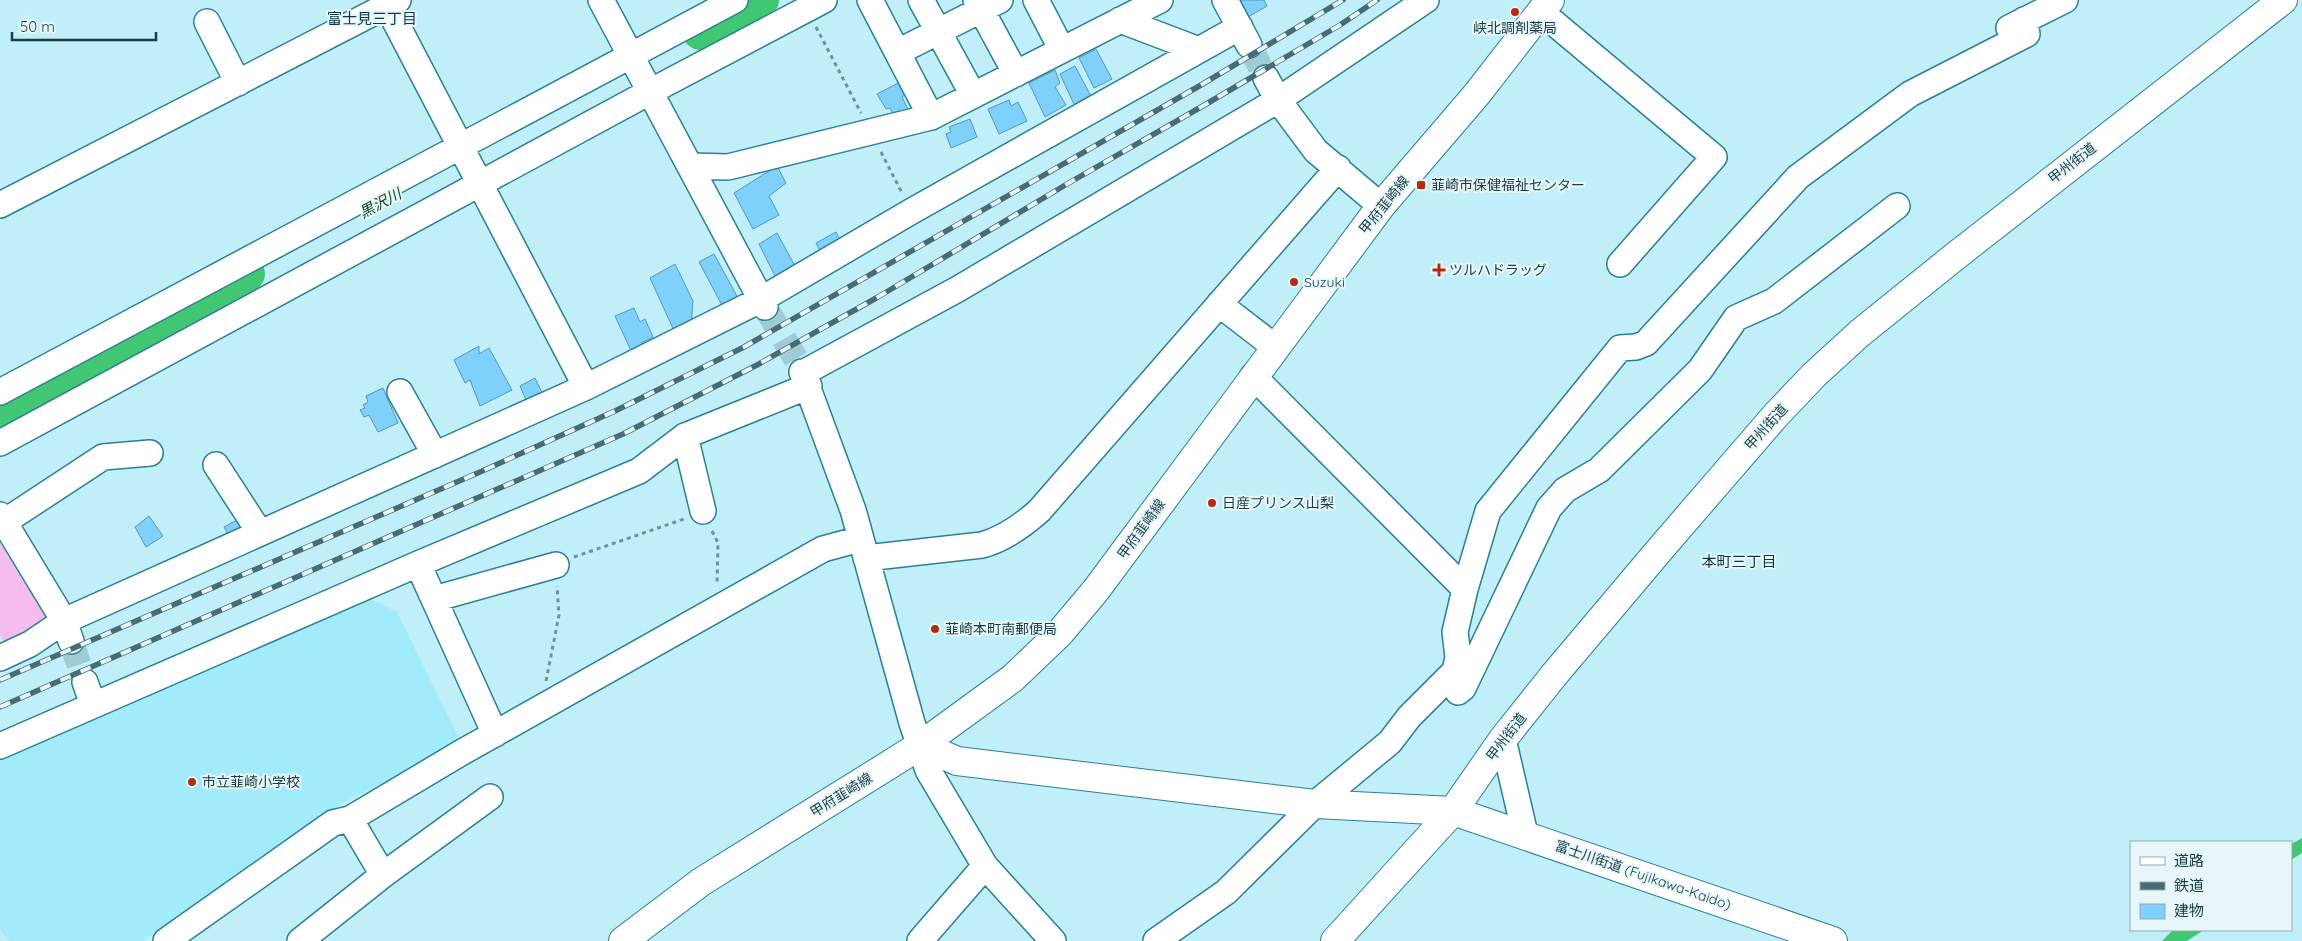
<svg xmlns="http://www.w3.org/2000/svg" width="2302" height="941" font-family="Quicksand,'Noto Sans JP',sans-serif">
<rect width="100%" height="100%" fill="#c0eff9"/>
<!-- built -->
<path fill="#a2ebfa" d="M361 594 397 612 461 743 335 807 143 941H9L0 929V757Z"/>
<!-- green -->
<path fill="#f7bcee" d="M2 543 50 621 5 646 0 634V545Z"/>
<!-- water -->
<path fill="#41c773" d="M2302 838V853L2291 860V844Z
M2173 930H2204L2187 941H2162Z"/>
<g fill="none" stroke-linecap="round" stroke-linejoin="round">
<!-- river -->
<path stroke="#41c773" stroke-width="34" d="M700 33 762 0
M0 410 248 274"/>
</g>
<!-- building -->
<path fill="#7fd1fc" stroke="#5597b8" d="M1232 0H1264L1267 6 1243 20Z
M1096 49 1112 79 1094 88 1079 58Z
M1075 66 1095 104 1078 113 1060 74Z
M1055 70 1060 83 1055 87 1066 105 1045 117 1029 83Z
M902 81 907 93 902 97 910 113 897 121 890 108 886 109 877 94Z
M1009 100 1011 106 1018 102 1027 121 999 134 988 109Z
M970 119 977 137 951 148 946 134 951 132 949 127Z
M777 166 786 183 769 196 779 215 753 229 734 193Z
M836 232 842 244 822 255 816 243Z
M777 233 795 266 776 278 759 244Z
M714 254 739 300 724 309 699 262Z
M675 264 693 301 691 327 676 335 650 278Z
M634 308 640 322 645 319 653 337 641 343 645 348 632 353 615 316Z
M479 346V354L489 348 512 390 480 406 470 380 465 383 454 360Z
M535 378 545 399 529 407 520 386Z
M383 388 398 423 378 432 369 415 364 417 360 410 365 408 363 405 368 402 366 396Z
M149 516 163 536 146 547 135 527Z
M239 519 245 531 230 538 224 527Z"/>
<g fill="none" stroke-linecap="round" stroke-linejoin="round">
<!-- minor-tunnel -->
<path stroke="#9fcbd5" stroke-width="25" stroke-dasharray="25 12" stroke-linecap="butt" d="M1249 45 1266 78
M765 307 796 359
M71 641 85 682"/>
<!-- minor casing -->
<g stroke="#2a8190" stroke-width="28">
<path id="minor" d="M384 0 586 387
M601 0 765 307
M870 0 931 117
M921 0 973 95
M976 0 1016 74
M1036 0 1062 50
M1225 0 1249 45
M1541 12 1714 157 1620 264
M1120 20 1199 50
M207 22 238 83
M2009 28 2065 0
M898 52 1000 0
M1266 78 1278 100 1316 151 1381 206
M691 166 728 167 931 117 1160 0
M0 205 398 0
M1219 304 1275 347
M802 372 853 510 912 723 928 770 985 866 1053 941
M803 373 958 289 1278 100 1426 0
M1253 376 1465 589
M0 392 735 0
M400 392 435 455
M685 436 703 511
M0 443 642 96 824 0
M216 465 260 533
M0 515 64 621 71 641
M4 522 103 457 150 453
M866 558 982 545C1004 539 1022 526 1039 511L1338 168
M418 564 495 734
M434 599 556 565
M0 658 30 644 64 621 586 387 762 299 912 211 1240 27
M85 682 93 705
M1458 692 1463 688 1549 508 1565 490 1599 470 1700 370 1736 318 1774 301 1897 206
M1503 739 1525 834
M0 746 418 564 639 471 685 436 809 386
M383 875 490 797
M166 941 333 823 350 819 459 754 823 549 860 539
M300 941 383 875 350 819
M920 941 985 866
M1156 941 1226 892 1315 804 1390 742 1409 717 1455 671 1458 657 1455 632 1465 589 1488 511 1620 348 1636 347 1646 343 1798 177 1910 94 2027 34 2024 20"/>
</g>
<!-- major casing -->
<g stroke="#2a8190" stroke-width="30">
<path id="major" d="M921 745 957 761 1315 804 1453 811 1833 941
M623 941 701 882 921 745 1013 678 1059 634 1096 590 1381 206 1477 94 1550 0"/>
</g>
<!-- highway casing -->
<g stroke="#2a8190" stroke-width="30">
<path id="highway" d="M1335 941 1453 811 1503 739 1554 675 1662 547 1776 415 1814 375 1860 333 1953 258 2283 0"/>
</g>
<!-- path -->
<path stroke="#6b949c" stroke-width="3" stroke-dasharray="4 4" stroke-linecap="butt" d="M816 27 861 113
M881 152 902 193
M712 531 718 543 717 585
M574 557 684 519
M546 681 559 615 557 586"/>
<!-- minor -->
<use href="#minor" stroke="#fff" stroke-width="25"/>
<!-- major -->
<use href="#major" stroke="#fff" stroke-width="28"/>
<!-- highway -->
<use href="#highway" stroke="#fff" stroke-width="28"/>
<!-- rail casing -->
<g stroke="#476c74" stroke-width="5.5">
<path id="rail" d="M0 680 480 472 615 411 744 347 1201 85 1343 0
M0 707 623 434 757 365 878 297 1067 184 1208 103 1340 25 1377 0"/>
</g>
<!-- rail -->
<use href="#rail" stroke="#e7f6f9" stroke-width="4" stroke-dasharray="11" stroke-linecap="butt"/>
</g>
<!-- markers -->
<g fill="#b62a12" stroke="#e7f6f9" stroke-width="2">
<circle cx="1515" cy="12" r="5"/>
<rect x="1416" y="180" width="10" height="10" rx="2.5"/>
<path d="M1436.5 262.5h5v5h5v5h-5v5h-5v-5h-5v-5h5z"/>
<circle cx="1294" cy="282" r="5"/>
<circle cx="1212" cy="503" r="5"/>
<circle cx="935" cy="629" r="5"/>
<circle cx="192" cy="782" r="5"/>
</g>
<g text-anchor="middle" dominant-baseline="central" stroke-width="4" stroke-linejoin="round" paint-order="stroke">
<!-- poi labels -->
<g font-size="14" fill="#1a3c43" stroke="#e7f6f9" text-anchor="start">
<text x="1515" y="28" text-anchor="middle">峡北調剤薬局</text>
<text x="1431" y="185">韮崎市保健福祉センター</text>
<text x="1449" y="270">ツルハドラッグ</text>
<text x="1304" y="282">Suzuki</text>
<text x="1222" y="503">日産プリンス山梨</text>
<text x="945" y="629">韮崎本町南郵便局</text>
<text x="202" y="782">市立韮崎小学校</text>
</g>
<!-- street labels -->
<g font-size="14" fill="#1a3c43" stroke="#e7f6f9">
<text transform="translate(2072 163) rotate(-38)">甲州街道</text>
<text transform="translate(1384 205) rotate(-51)">甲府韮崎線</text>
<text transform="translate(1766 427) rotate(-48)">甲州街道</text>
<text transform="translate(1141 529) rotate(-54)">甲府韮崎線</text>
<text transform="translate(1506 737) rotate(-53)">甲州街道</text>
<text transform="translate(841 795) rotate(-32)">甲府韮崎線</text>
<text transform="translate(1643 875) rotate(19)">富士川街道 (Fujikawa-Kaido)</text>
</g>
<!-- neighbourhood labels -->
<g font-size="15" fill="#0c3b43" stroke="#e7f6f9">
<text x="372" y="18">富士見三丁目</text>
<text x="1739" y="561">本町三丁目</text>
</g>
<!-- water labels -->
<g font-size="15" font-style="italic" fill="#0f4423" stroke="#e7f6f9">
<text transform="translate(380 203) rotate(-28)">黒沢川</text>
</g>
</g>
<!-- legend -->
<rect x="2130" y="841" width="162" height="90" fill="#e7f6f9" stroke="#95acb0"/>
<rect x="2140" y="857" width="25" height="8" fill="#ffffff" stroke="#95acb0"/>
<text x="2174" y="866" font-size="15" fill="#1a3c43">道路</text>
<rect x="2140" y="882" width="25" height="8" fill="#476c74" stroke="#95acb0"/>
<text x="2174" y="891" font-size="15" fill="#1a3c43">鉄道</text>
<rect x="2140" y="904" width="25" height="15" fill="#7fd1fc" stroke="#95acb0"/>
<text x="2174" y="916" font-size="15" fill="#1a3c43">建物</text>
<!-- scale -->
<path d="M12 32v8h144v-8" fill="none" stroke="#1a3c43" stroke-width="2.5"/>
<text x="20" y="32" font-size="15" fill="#1a3c43" stroke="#e7f6f9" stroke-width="4" paint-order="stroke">50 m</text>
</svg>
